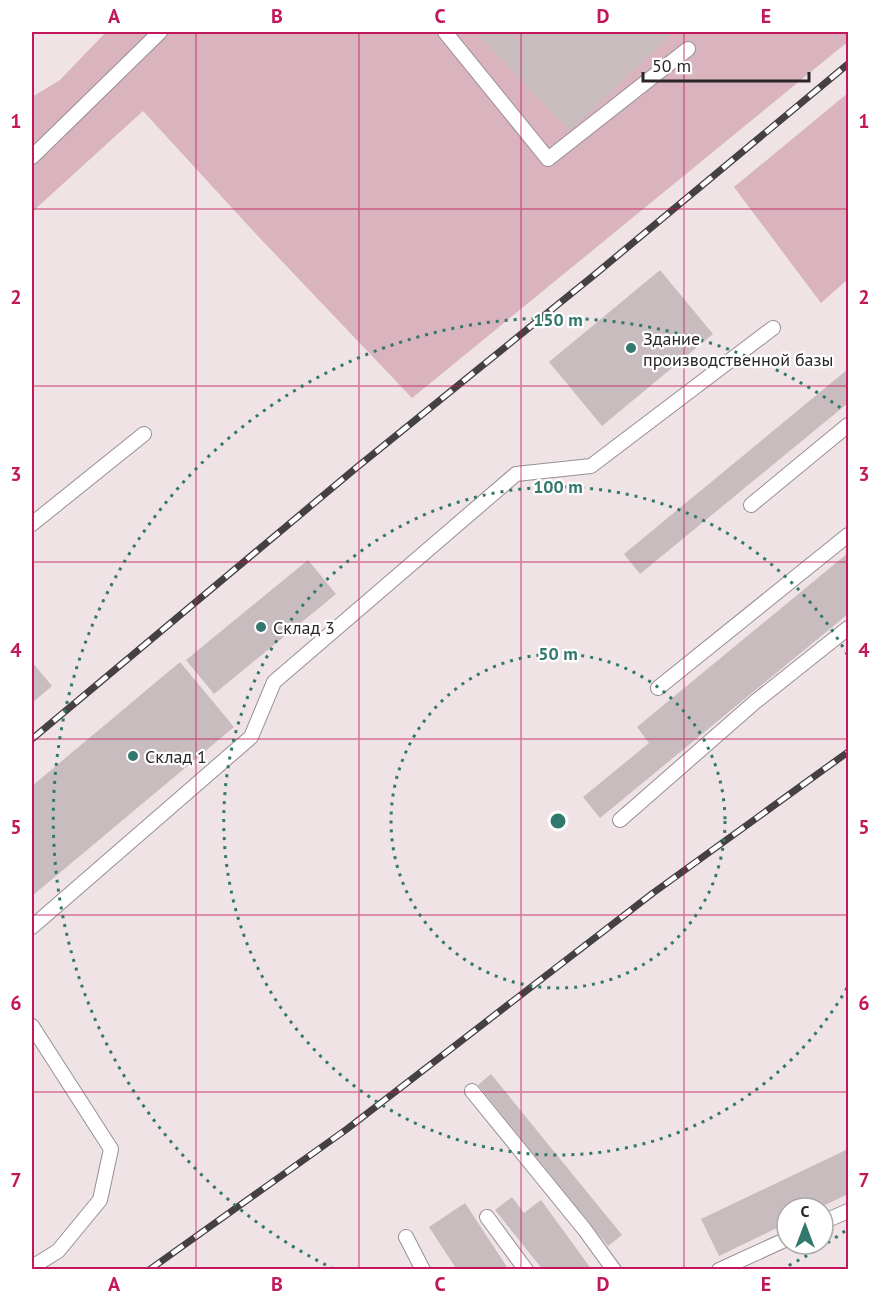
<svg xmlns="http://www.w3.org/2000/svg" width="880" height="1301" font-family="'PT Sans',sans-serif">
<rect width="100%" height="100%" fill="#efe3e5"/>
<!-- green -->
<path fill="#d9b3bd" d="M106 32H848V47L845 44 412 398 256 234 143 111 32 212V97L60 80Z
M848 93V279L821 303 734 187Z"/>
<!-- building -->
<path fill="#c8bcbf" d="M475 32H674L570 131Z
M660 270 713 334 602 426 549 362Z
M848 369V403L640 574 624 554Z
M848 553V614L600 818 583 797 649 743 637 727Z
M308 560 336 594 214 694 186 660Z
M32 662 52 686 32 703Z
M180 662 234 727 32 896V786Z
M491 1074 622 1235 608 1246 478 1085Z
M848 1149V1194L819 1208H787V1223L719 1256 701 1219Z
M512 1197 524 1213 541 1200 592 1270H543L495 1210Z
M465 1203 509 1270H457L429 1227Z"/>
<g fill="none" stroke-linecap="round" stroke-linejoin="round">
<!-- service casing -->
<g stroke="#998e91" stroke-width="16">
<path id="service" d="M445 32 548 159 688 49
M32 157 160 32
M751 505 848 425
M32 524 144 434
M658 688 848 535
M620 820 755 702 848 628
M32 927 251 737 274 682 516 474 591 466 773 328
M32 1026 111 1149 100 1200 58 1251 32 1267
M472 1091 585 1230 614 1270
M487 1217 526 1270
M823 1222 848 1211
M406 1237 423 1270
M719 1270 787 1239"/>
</g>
<!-- service -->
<use href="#service" stroke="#fff" stroke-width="14"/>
<!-- rail casing -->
<g stroke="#454041" stroke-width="7">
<path id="rail" d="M32 739 356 468 593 276 848 64
M149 1270 347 1129 653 893 848 752"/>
</g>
<!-- rail -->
<use href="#rail" stroke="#fff" stroke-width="4.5" stroke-dasharray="14" stroke-linecap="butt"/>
</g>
<!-- grid -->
<path fill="none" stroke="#c2185b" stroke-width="1.5" stroke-opacity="0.55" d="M196 32V1270M359 32V1270M521 32V1270M684 32V1270M32 209H848M32 386H848M32 562H848M32 739H848M32 915H848M32 1092H848"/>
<!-- distance rings -->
<g fill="none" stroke="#33786d" stroke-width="3" stroke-dasharray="3 6">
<circle cx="558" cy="821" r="167"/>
<path d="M847 988A334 334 0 1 1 847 654"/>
<path d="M845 1231A501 501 0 0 1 782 1269M334 1269A501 501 0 1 1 845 411"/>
</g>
<!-- markers -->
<g fill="#33786d" stroke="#fff" stroke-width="2">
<circle cx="631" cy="348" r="6"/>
<circle cx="261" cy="627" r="6"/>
<circle cx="133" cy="756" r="6"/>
</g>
<g text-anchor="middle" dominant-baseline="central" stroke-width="4.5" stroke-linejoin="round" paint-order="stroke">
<!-- poi labels -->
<g font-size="18" fill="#2a2627" stroke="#fff" text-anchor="start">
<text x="643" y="338">Здание<tspan x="643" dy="21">производственной базы</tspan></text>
<text x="273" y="627">Склад 3</text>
<text x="145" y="756">Склад 1</text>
</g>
</g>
<circle cx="558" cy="821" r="9" fill="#33786d" stroke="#fff" stroke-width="3"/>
<g font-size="18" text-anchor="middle" font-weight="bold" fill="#33786d" stroke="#fff" stroke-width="4.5" stroke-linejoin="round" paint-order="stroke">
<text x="558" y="326">150 m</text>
<text x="558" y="493">100 m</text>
<text x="558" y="660">50 m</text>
</g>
<!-- border -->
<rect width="880" height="1301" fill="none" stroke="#ffffff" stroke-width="66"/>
<!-- north arrow -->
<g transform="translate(805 1226)"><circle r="28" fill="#ffffff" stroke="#aaa8a9" stroke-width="1.5"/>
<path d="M0-4.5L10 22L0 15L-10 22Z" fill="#33786d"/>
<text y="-9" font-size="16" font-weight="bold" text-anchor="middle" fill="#2a2627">С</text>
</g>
<!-- scale -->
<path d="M643 72v9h166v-9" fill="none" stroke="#2a2627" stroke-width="3"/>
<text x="652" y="72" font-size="18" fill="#2a2627" stroke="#ffffff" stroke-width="4.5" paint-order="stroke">50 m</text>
<rect x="33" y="33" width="814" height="1235" fill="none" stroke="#c2185b" stroke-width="2"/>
<g font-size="20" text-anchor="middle" font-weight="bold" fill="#c2185b">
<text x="114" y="23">A</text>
<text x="277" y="23">B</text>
<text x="440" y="23">C</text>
<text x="603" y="23">D</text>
<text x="766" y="23">E</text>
<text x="16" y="128">1</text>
<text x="864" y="128">1</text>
<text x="16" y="304">2</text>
<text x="864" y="304">2</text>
<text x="16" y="481">3</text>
<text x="864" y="481">3</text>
<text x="16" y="657">4</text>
<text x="864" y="657">4</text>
<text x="16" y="834">5</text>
<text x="864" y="834">5</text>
<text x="16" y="1010">6</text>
<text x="864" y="1010">6</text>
<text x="16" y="1187">7</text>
<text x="864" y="1187">7</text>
<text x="114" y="1291">A</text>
<text x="277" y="1291">B</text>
<text x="440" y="1291">C</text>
<text x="603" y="1291">D</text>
<text x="766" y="1291">E</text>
</g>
</svg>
